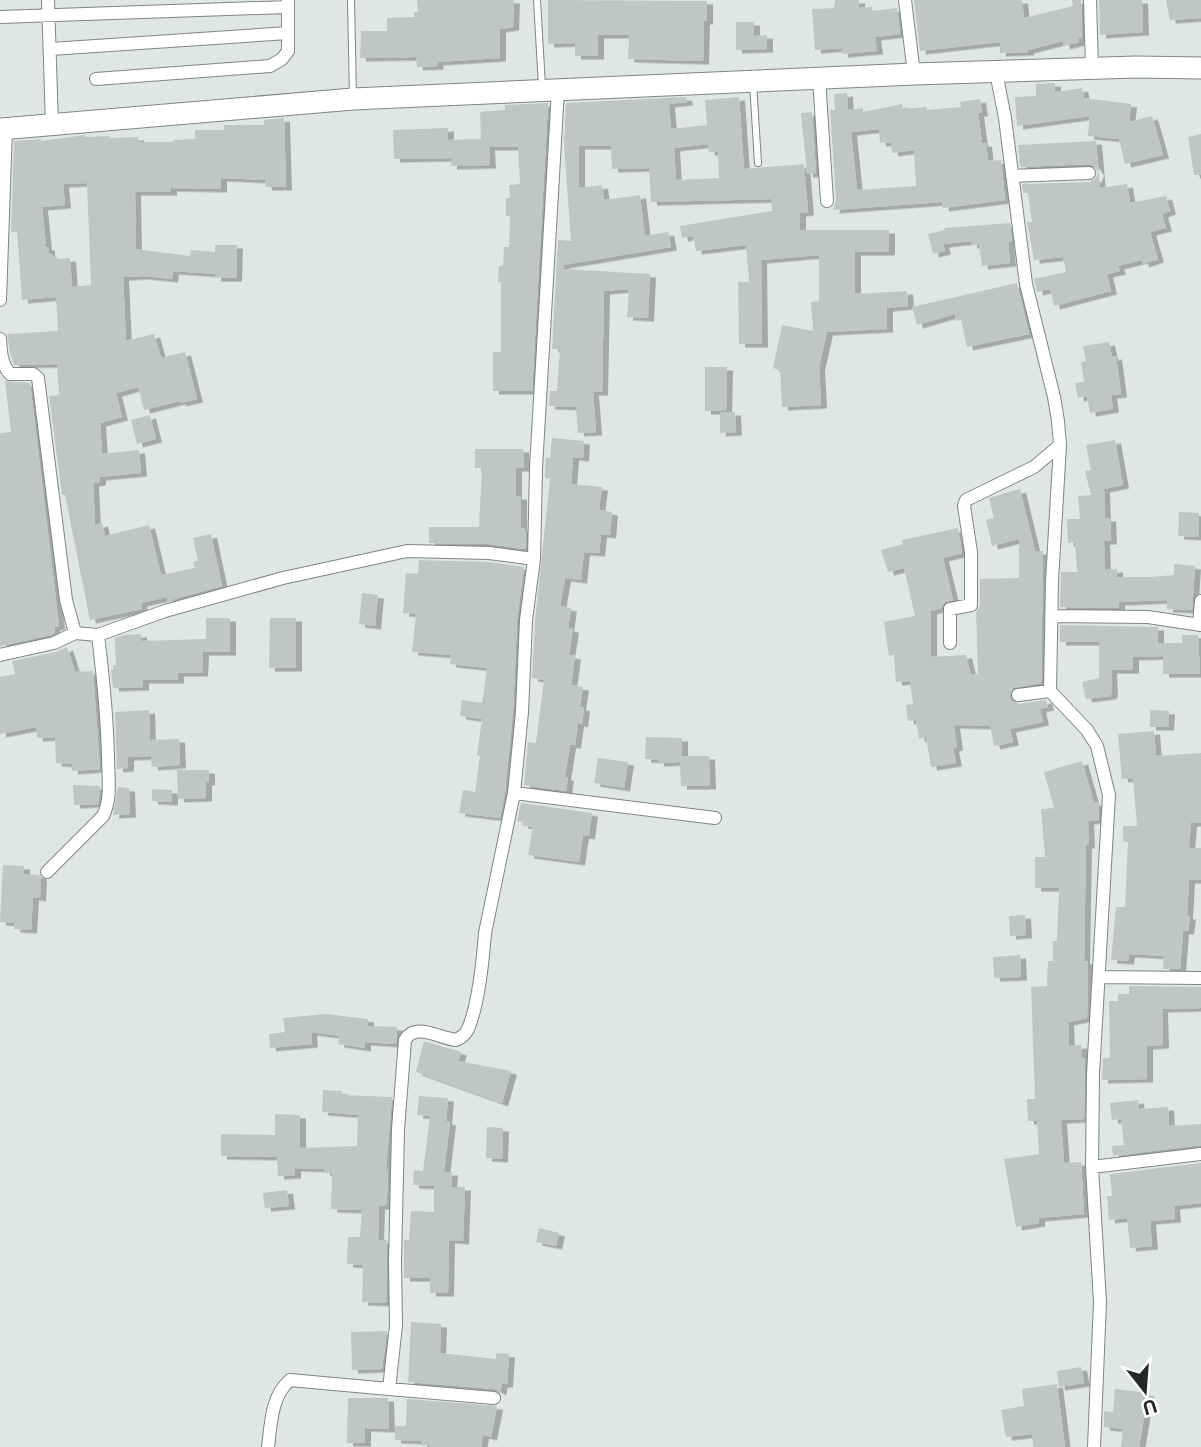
<svg xmlns="http://www.w3.org/2000/svg" width="1201" height="1447" font-family="'Open Sans',sans-serif">
<defs>
<filter id="shadow"><feDropShadow dx="6" dy="3.5" stdDeviation="0" flood-color="#0004"/></filter>
</defs>
<rect width="100%" height="100%" fill="#dee7e3"/>
<!-- building -->
<path fill="#bfc7c4" fill-rule="evenodd" filter="url(#shadow)" d="M417 0H514L513 27 500 29V58L437 62 438 66 417 67 416 57 360 58 361 31H387V18L414 17V12H418Z
M548 0 707 1V21H704L703 61 628 59 629 35H598V56H575V43L548 44Z
M835 0H859V8L872 7V11L897 8 900 34 875 37 877 51 842 54V48L815 50 812 9 834 8Z
M914 0H1022L1024 18 1073 6 1072 0H1081L1082 38H1078L1079 42 1064 46 1063 41 1028 50V52L1000 53V42L920 51Z
M1099 0H1142L1143 32 1100 35Z
M1166 0H1201V18L1170 20Z
M736 22H754V36L767 35V49L736 50Z
M1055 83V92L1082 88 1084 98 1131 104 1129 122 1152 116 1163 155 1125 164 1119 139 1088 136 1090 116 1017 126 1015 97 1036 96V84Z
M847 93 848 110 863 108V112L902 104 903 109 926 107 927 110 961 107 960 102 980 99 982 113H978L982 143H986L988 161 1001 160 1005 200 943 208 942 202 833 210 836 200 830 110H835L834 94ZM879 129 880 143 891 142 892 153 914 150 916 186 857 190 851 132Z
M686 97 687 102 669 104 671 129 707 125 705 100 739 97 744 169 804 164 808 212 800 213V230H889V252H855V294L907 291 908 306 887 308V329L827 332 819 367 821 405 782 407 780 370 773 368 782 325 813 331 811 302 819 301V255L761 260 762 344H739L738 282H749L746 245 696 251 693 236 682 238 680 226 772 211 771 199 651 202 649 168 612 169 611 146H579V188L602 185 604 200 640 195 645 236 668 232 671 247 563 265 564 269 650 274 648 318 627 317 629 289 604 291 602 392H593L596 432 578 433 576 407 549 406 550 391H557L560 349H552L558 240 571 241 564 145 566 103ZM708 144 709 152H718L719 178 676 180 674 148Z
M548 103 532 391H493V352H501V282H498L499 266H503L504 247H509L510 216H506V198H510L509 185 520 184 518 147H489L490 165 451 166V158L394 159 393 130 448 128V140L481 139 480 112 505 110V105Z
M812 112 816 173 807 174 801 113Z
M284 118 286 187H266L265 180 221 178V189L171 188V192H135L136 249 190 256 191 250 215 252V245H237L236 278H215V274L173 271 172 279 143 276 123 277 126 341 154 334 161 358 185 352 197 399 180 403V401L144 410 138 387 116 393 122 417 100 423 102 454 139 450 141 473 100 477V482L93 483 95 525 102 523 105 536 149 525 161 575 195 568 193 562 198 561 193 538 211 534 222 586 167 601V597L141 603 142 609 90 620 65 495H62L49 396 59 395 57 364 14 365 10 352 7 334 58 331 56 297 22 300 17 232H11L14 141 41 139V141L85 135V137L110 136V138L138 137V142H173V140L195 139V130H224V125H264V120ZM87 183 91 285 72 287 70 258 57 259 49 253V247H46L42 207 65 205 63 184Z
M1201 134V175H1194L1188 137Z
M1096 141 1100 188 1127 184 1130 203 1166 196 1170 211 1162 214 1166 228 1150 232 1158 259 1143 264 1142 260 1118 266 1120 271 1107 274 1111 291 1054 306 1050 289 1037 292 1034 279 1066 272 1063 257 1034 260 1027 222H1032L1028 193H1023L1022 184 1090 182 1096 178 1098 172 1094 166 1089 164 1020 167 1018 145Z
M1010 223 1012 242H1008L1010 263 982 266 979 244 971 245V241L943 244 945 251 933 254 928 234 945 230 944 228Z
M1017 283 1029 334 967 347 961 320 956 321 955 314 917 325 912 307Z
M1109 342 1112 357 1116 356 1121 394 1111 395 1113 409 1090 413 1087 396 1078 398 1075 383 1084 382 1081 362 1086 361 1083 346Z
M705 367H727L726 411H705Z
M5 381 30 383 59 626 54 627 55 633 51 635 0 646V433L11 432Z
M720 412H735L736 432 720 433Z
M150 415 156 439 137 444 131 420Z
M552 438 584 441 583 458 573 457 571 484 602 487 599 510 612 512 610 535 601 534 599 553 584 552 581 580 565 578 560 606 571 608 568 628 573 629 569 655 575 656 571 685 583 687 580 707 584 708 582 724 578 723 575 745H570L565 777H568L566 791 524 785 528 742 536 743 544 680 532 678 535 621 550 479 545 478V470L546 457 550 458Z
M1115 440 1123 485 1104 489 1105 518H1110L1111 541H1104L1105 570 1117 569V577H1151L1174 575V564L1195 566 1192 610 1167 609V600L1119 602V608L1060 607 1061 572H1077L1075 542 1068 543 1067 519H1080L1078 496 1091 495 1085 471 1091 470 1086 445Z
M475 449H523L524 468H516V496H521V528H524L526 532 525 549 489 544 429 543V527H479L482 468H475Z
M1020 489 1035 551H1043L1041 683 1013 688 1009 697 1012 701 1018 704 1046 700 1048 707 1040 709 1043 722 1010 729 1013 742 994 746 990 726 954 725 957 747 953 748 956 763 931 767 926 737 919 739 916 720 908 721 906 705 913 704 910 681 896 682 894 655 889 656 884 622 915 616 904 568 888 572 881 550 903 544 902 540 958 528 962 553 943 558 953 600 945 602 941 608 931 611V657L966 655 971 675 978 674 976 612 980 606V579L1019 578V539L992 546 986 520 994 518 989 498Z
M1179 512 1199 513 1198 537 1178 536Z
M419 560 488 562 524 567 517 620 513 711 505 792 500 818 459 813 463 790 475 792 480 756 477 755 482 719 460 716 462 700 482 703 487 668 450 664 451 655 412 652 416 614 403 613 406 573 418 574Z
M362 593 378 595 375 626 359 624Z
M206 618H230V652H203L202 673H178V680H143V687L113 688 111 670H113V665H116L115 638 124 635 141 634V641L206 639Z
M270 618H296V668H269Z
M1060 625 1158 627V643H1182V635H1198L1200 674H1163V656L1133 657V670H1111L1112 693 1110 696 1086 699 1082 682 1099 678V642H1060Z
M67 647 75 672 93 671 100 769 72 771V764L56 763 55 737 37 738 36 727 0 734V677L15 674 12 661 56 652Z
M149 710 150 740 179 739 180 765 152 767 151 756 128 757V768L117 769 115 712Z
M1150 710 1169 711 1168 727H1150Z
M1154 731 1156 756 1201 753V823H1191L1189 848H1201V880H1189L1187 916H1190L1188 931H1183L1180 969H1163L1164 956 1129 954 1128 961 1111 960 1116 907H1125L1128 842 1123 841V826H1137L1133 778 1122 779 1118 734Z
M646 737 682 738V756H709L710 786H681L680 762 658 763V760L645 759Z
M598 758 628 762 624 788 594 783Z
M1082 761 1094 803 1098 802 1099 810V820L1088 821 1089 845H1086L1084 961H1088L1087 1018 1068 1022 1069 1046 1081 1045 1082 1058H1085L1084 1119 1061 1120 1064 1163 1081 1162 1084 1214 1039 1218V1223L1016 1227 1004 1159 1039 1154 1037 1121H1028L1027 1099H1035L1031 987 1047 986 1048 961H1053V941H1057L1059 888H1035V857H1045L1041 809 1054 808 1044 772Z
M177 770H209V782H206V798L178 799Z
M73 785 100 786 98 804 74 805Z
M118 787 129 788 130 814 113 815Z
M152 789 172 790V802L152 801Z
M521 803 592 813 589 836 583 835 579 862 528 855 533 827 522 825V822L517 821Z
M3 865 24 866V874L39 875 41 878 40 898 33 897 31 930 14 929 15 923 0 922Z
M1025 915 1026 935 1010 936 1009 916Z
M1020 955 1021 977 994 978 993 957Z
M1129 986 1201 987V1008L1162 1009 1163 1045 1147 1046V1079L1102 1080 1103 1058H1110L1109 1001H1118V994H1129Z
M326 1014 368 1019V1026L397 1027 396 1044 365 1042V1048L338 1044 339 1036 311 1032 312 1044 270 1048 269 1034 285 1032 283 1018Z
M424 1041 461 1052 458 1061 511 1071 502 1103 416 1072Z
M323 1090 342 1091V1095L392 1097 386 1169H388V1184L386 1206H379L378 1240H387L386 1303 362 1302 363 1265 347 1264 348 1237H360L362 1210 331 1209 332 1173H324V1169L295 1168V1175L278 1176 277 1157 221 1156V1134L275 1135V1114L300 1115V1148L357 1146 358 1115 322 1112Z
M419 1096 448 1098 446 1121 450 1122 444 1172H452L451 1187H465L463 1241 449 1240 448 1293H430V1278H404V1240H409L411 1211 434 1212V1186L413 1185 414 1170 423 1171 430 1116 417 1115Z
M1138 1100 1139 1109 1168 1107 1169 1126 1201 1124V1145L1113 1156 1112 1146 1124 1145 1121 1119 1112 1120 1110 1103Z
M487 1127 503 1128 502 1159 486 1158Z
M1201 1163V1203L1174 1206 1175 1219 1150 1221 1152 1246 1130 1248 1127 1218 1109 1220 1107 1196H1112L1110 1174Z
M287 1190 289 1206 265 1208 263 1193Z
M539 1228 559 1233 556 1246 536 1242Z
M411 1322 441 1324 440 1353 496 1359V1353L509 1354 507 1384H502L500 1392 495 1389 408 1382Z
M387 1331 382 1369 352 1370 351 1332Z
M1081 1367 1084 1383 1059 1387 1057 1371Z
M1057 1384 1065 1447H1033L1032 1434 1006 1437 1001 1410 1024 1406 1022 1389Z
M1115 1389 1148 1393 1139 1447H1121L1123 1429 1104 1427V1411L1113 1412Z
M348 1398H388L389 1429 365 1428V1443H347Z
M407 1399 497 1406 491 1437 483 1435 481 1447H439L421 1445V1441L395 1440V1426H406Z"/>
<g fill="none" stroke-linecap="round" stroke-linejoin="round">
<!-- service casing -->
<g stroke="#7f8683" stroke-width="8">
<path id="service" d="M351 0 353 97
M537 0 542 86
M753 83 758 163"/>
</g>
<!-- minor casing -->
<g stroke="#7f8683" stroke-width="14">
<path id="minor" d="M48 0 52 126
M905 0 914 74
M1090 0 1092 69
M0 17 288 7
M51 49 288 33
M996 72 1005 118 1026 284 1054 397 1058 421 1060 445 1052 581 1050 691 1087 730 1097 746 1109 795 1093 1074 1092 1167 1100 1302 1094 1447
M819 78 827 201
M96 79 270 66 282 59 288 51V0
M1012 176 1089 173
M0 300 6 128
M0 339C1 353 1 363 10 374H33L38 378 66 600 75 633 98 635 165 611 283 578 407 551 489 553 534 559
M1051 616 1148 617 1201 625
M1199 625 1201 601
M950 643V609L971 605V552L964 506 966 500 1034 467 1060 445
M0 655 54 643 75 633
M1018 695 1050 691
M514 793 715 818
M47 872 103 816C112 798 108 776 108 756 107 715 103 676 98 635
M1099 977 1201 978
M1092 1167 1201 1154
M389 1389 494 1398
M268 1447C271 1424 271 1396 290 1380L389 1389 396 1325 395 1262 398 1129 405 1040C415 1022 439 1038 456 1040 461 1038 465 1035 468 1029 478 1006 483 959 485 933L514 793 522 712 526 620 534 559 536 468 558 90"/>
</g>
<!-- primary casing -->
<g stroke="#7f8683" stroke-width="23">
<path id="primary" d="M0 129 353 99 914 74 1136 67 1201 68"/>
</g>
<!-- service -->
<use href="#service" stroke="#fff" stroke-width="6"/>
<!-- minor -->
<use href="#minor" stroke="#fff" stroke-width="12"/>
<!-- primary -->
<use href="#primary" stroke="#fff" stroke-width="21"/>
</g>
<!-- north arrow -->
<g transform="translate(1145 1391) rotate(163)" stroke="#ffffff" stroke-width="5" paint-order="stroke">
<path d="M0-5L12 26L0 18L-12 26Z" fill="#242826"/>
<text y="-10" font-size="19" font-weight="bold" text-anchor="middle" fill="#242826">U</text>
</g>
</svg>
